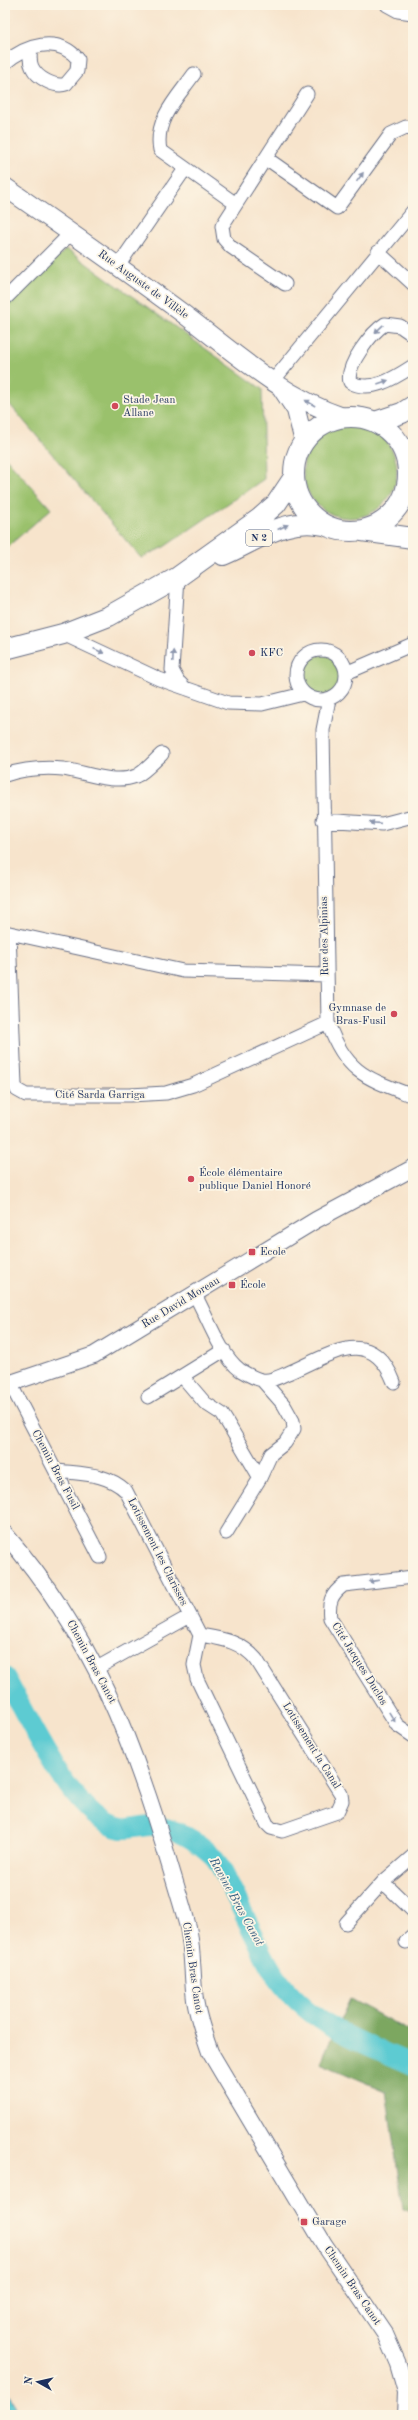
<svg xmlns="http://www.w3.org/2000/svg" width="418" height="2420" font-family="'Old Standard TT',serif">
<rect width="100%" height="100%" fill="#fcf5e5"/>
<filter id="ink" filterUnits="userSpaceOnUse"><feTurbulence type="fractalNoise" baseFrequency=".025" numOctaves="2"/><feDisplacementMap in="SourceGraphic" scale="8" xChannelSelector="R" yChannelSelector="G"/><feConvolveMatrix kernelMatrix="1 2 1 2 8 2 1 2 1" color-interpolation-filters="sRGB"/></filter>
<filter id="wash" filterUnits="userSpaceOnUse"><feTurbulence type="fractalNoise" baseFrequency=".012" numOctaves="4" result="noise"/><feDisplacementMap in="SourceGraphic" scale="16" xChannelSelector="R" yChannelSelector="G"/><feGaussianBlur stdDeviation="0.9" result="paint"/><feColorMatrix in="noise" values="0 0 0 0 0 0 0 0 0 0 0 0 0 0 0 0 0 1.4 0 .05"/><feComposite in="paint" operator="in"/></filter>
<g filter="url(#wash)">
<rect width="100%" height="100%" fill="#f7e4cc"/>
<!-- green -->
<path fill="#9ac16c" stroke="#5a7865" d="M66 249 262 389 264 479 164 547 141 558 5 399V307Z
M303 471a47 47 0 1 1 94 0a47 47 0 1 1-94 0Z
M5 457 51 509 5 549Z
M302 675a20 20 0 1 1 40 0a20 20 0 1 1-40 0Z"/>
<!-- forest -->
<path fill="#7ba760" stroke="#4b6b5f" d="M350 1999 413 2033V2213L403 2208 386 2091 320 2063Z"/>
<!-- water -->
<path fill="#5dcbd2" stroke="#3c7d98" d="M5 2385 19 2415H5Z"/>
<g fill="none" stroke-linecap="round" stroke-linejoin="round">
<!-- river -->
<path stroke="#5dcbd2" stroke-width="20" d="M5 1677C28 1717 73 1820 121 1829 131 1830 142 1826 151 1826 174 1826 197 1841 213 1856 222 1865 242 1911 249 1925 258 1942 265 1961 276 1976 309 2025 361 2042 413 2065"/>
</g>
</g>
<g filter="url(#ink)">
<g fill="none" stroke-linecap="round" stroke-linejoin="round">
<!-- minor casing -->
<g stroke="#686e84" stroke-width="15">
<path id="minor" d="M387 5 398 11 413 13
M5 63C26 45 57 35 78 59L77 71 66 84C55 88 37 78 32 67 29 61 30 55 31 48
M194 74C177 98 154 120 160 150L236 204
M266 158 337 208 391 134 406 127 413 128
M378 252 413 284
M118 266 185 169
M285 284 231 247 224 239 222 226 307 94
M5 299 71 233
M413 335 400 326 385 324C372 332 345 366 350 382 371 394 396 377 413 366
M273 381 413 211
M178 577 172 670 178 681 185 688
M63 634 159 679 228 703 262 704 303 694
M296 675a25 25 0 1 1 50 0a25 25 0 1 1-50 0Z
M346 673 413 644
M329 699 323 730 328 1023C346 1073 366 1078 413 1096
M5 775C24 769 42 767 63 769 85 772 114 785 136 776 145 772 154 761 162 754
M323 820 382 824 413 816
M5 932 183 971 326 975
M9 933 15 1085 17 1090 26 1095H130L166 1093 193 1085 328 1023
M195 1295C207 1316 220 1355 240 1370 245 1373 256 1379 262 1380 271 1382 280 1376 288 1373 328 1356 371 1323 394 1382
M182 1376 205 1403 222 1414 227 1422 260 1478
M10 1383 100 1557
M148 1397 224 1350
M57 1471C82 1474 107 1473 126 1491L200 1635
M226 1533 260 1478 271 1454 285 1443 294 1429 293 1421 284 1405 262 1380
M413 1577 344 1585C331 1594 328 1603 330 1618L397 1725 413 1736
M200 1635C223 1639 240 1641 256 1659L341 1794 342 1801 337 1812 282 1831 271 1828 267 1824 197 1679 194 1665Z
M97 1668 190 1616
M383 1882 413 1911
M346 1923 383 1882 413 1856
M406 1942 413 1936"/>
</g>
<!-- tertiary casing -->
<g stroke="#686e84" stroke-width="18">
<path id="tertiary" d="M5 1385 94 1355 316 1220 413 1168
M5 1534C93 1635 134 1743 171 1869 177 1889 183 1908 188 1927 193 1951 192 1976 195 2000 198 2018 204 2035 210 2052L324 2244 385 2334 398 2364 406 2392 405 2415"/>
</g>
<!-- secondary casing -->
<g stroke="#686e84" stroke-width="20">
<path id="secondary" d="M5 187C64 228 123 269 181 312 231 350 282 397 343 417
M282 389 296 410 304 442"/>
</g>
<!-- primary casing -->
<g stroke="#686e84" stroke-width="22">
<path id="primary" d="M294 474a57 57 0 1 1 114 0a57 57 0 1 1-114 0Z
M375 422 402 413 413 406
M362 531 413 538
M223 555C257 541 286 516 324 525
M5 649 63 634 109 616 178 577 259 519 276 504 294 477"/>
</g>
<!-- minor -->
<use href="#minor" stroke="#fff" stroke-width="13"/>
<!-- tertiary -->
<use href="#tertiary" stroke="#fff" stroke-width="16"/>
<!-- secondary -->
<use href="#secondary" stroke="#fff" stroke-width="18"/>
<!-- primary -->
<use href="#primary" stroke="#fff" stroke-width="20"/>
</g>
<!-- one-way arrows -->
<defs><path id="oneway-solid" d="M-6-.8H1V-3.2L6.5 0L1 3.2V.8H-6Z"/></defs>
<g fill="#8d97ae">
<use href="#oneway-solid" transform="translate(360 177) rotate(-54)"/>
<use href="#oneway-solid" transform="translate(379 329) rotate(136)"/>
<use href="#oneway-solid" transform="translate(383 382) rotate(-19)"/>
<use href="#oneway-solid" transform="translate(310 403) rotate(-150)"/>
<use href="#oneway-solid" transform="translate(283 527) rotate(-25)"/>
<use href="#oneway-solid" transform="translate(99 651) rotate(25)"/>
<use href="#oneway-solid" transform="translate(173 656) rotate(-88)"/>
<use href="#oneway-solid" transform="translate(375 823) rotate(-176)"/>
<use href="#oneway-solid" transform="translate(374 1581) rotate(173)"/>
<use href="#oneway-solid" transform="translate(392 1717) rotate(58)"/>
</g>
</g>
<!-- markers -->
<g fill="#d1495b" stroke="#fcf5e5" stroke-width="1.5">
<circle cx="115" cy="406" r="4"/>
<circle cx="252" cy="653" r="4"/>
<circle cx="394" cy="1014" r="4"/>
<circle cx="191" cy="1179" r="4"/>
<rect x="248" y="1248" width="8" height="8" rx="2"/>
<rect x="228" y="1281" width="8" height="8" rx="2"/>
<rect x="300" y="2218" width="8" height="8" rx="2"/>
</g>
<g text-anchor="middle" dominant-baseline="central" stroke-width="3.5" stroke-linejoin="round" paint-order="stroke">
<!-- shield labels -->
<rect fill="#fcf5e5" stroke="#5e6a86" stroke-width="1" x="246" y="530" width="26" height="16" rx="3"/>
<g font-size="10" font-weight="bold" fill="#1b2f5e">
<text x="259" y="538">N 2</text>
</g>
<!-- street labels -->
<g font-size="11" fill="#1b2f5e" stroke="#fcf5e5">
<text transform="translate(143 285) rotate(36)">Rue Auguste de Villèle</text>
<text transform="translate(325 936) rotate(-91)">Rue des Alpinias</text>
<text x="100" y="1095">Cité Sarda Garriga</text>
<text transform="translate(181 1303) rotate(-31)">Rue David Moreau</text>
<text transform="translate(55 1470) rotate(62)">Chemin Bras Fusil</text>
<text transform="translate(157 1552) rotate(63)">Lotissement les Clarisses</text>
<text transform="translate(91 1662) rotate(62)">Chemin Bras Canot</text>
<text transform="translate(359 1664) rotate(58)">Cité Jacques Duclos</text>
<text transform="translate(311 1746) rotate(58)">Lotissement la Canal</text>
<text transform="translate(192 1968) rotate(82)">Chemin Bras Canot</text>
<text transform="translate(352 2286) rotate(56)">Chemin Bras Canot</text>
</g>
<!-- poi labels -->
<g font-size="11" fill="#1b2f5e" stroke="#fcf5e5" text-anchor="start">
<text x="123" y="400">Stade Jean<tspan x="123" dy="13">Allane</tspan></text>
<text x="260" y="653">KFC</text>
<text x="386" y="1008" text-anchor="end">Gymnase de<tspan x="386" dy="13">Bras-Fusil</tspan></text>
<text x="199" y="1173">École élémentaire<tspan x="199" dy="13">publique Daniel Honoré</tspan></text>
<text x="260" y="1252">Ecole</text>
<text x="240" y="1285">École</text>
<text x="312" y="2222">Garage</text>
</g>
<!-- water labels -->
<g font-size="12" font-style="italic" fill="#2c567b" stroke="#fcf5e5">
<text transform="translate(236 1902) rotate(61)">Ravine Bras Canot</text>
</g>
</g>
<!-- margin -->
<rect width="418" height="2420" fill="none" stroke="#fcf5e5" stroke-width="20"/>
<!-- north arrow -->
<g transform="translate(38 2382) rotate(278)" stroke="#fcf5e5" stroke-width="3" paint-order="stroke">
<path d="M0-3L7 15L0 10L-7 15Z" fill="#1b2f5e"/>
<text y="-6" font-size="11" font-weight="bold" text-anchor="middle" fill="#1b2f5e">N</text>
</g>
</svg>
